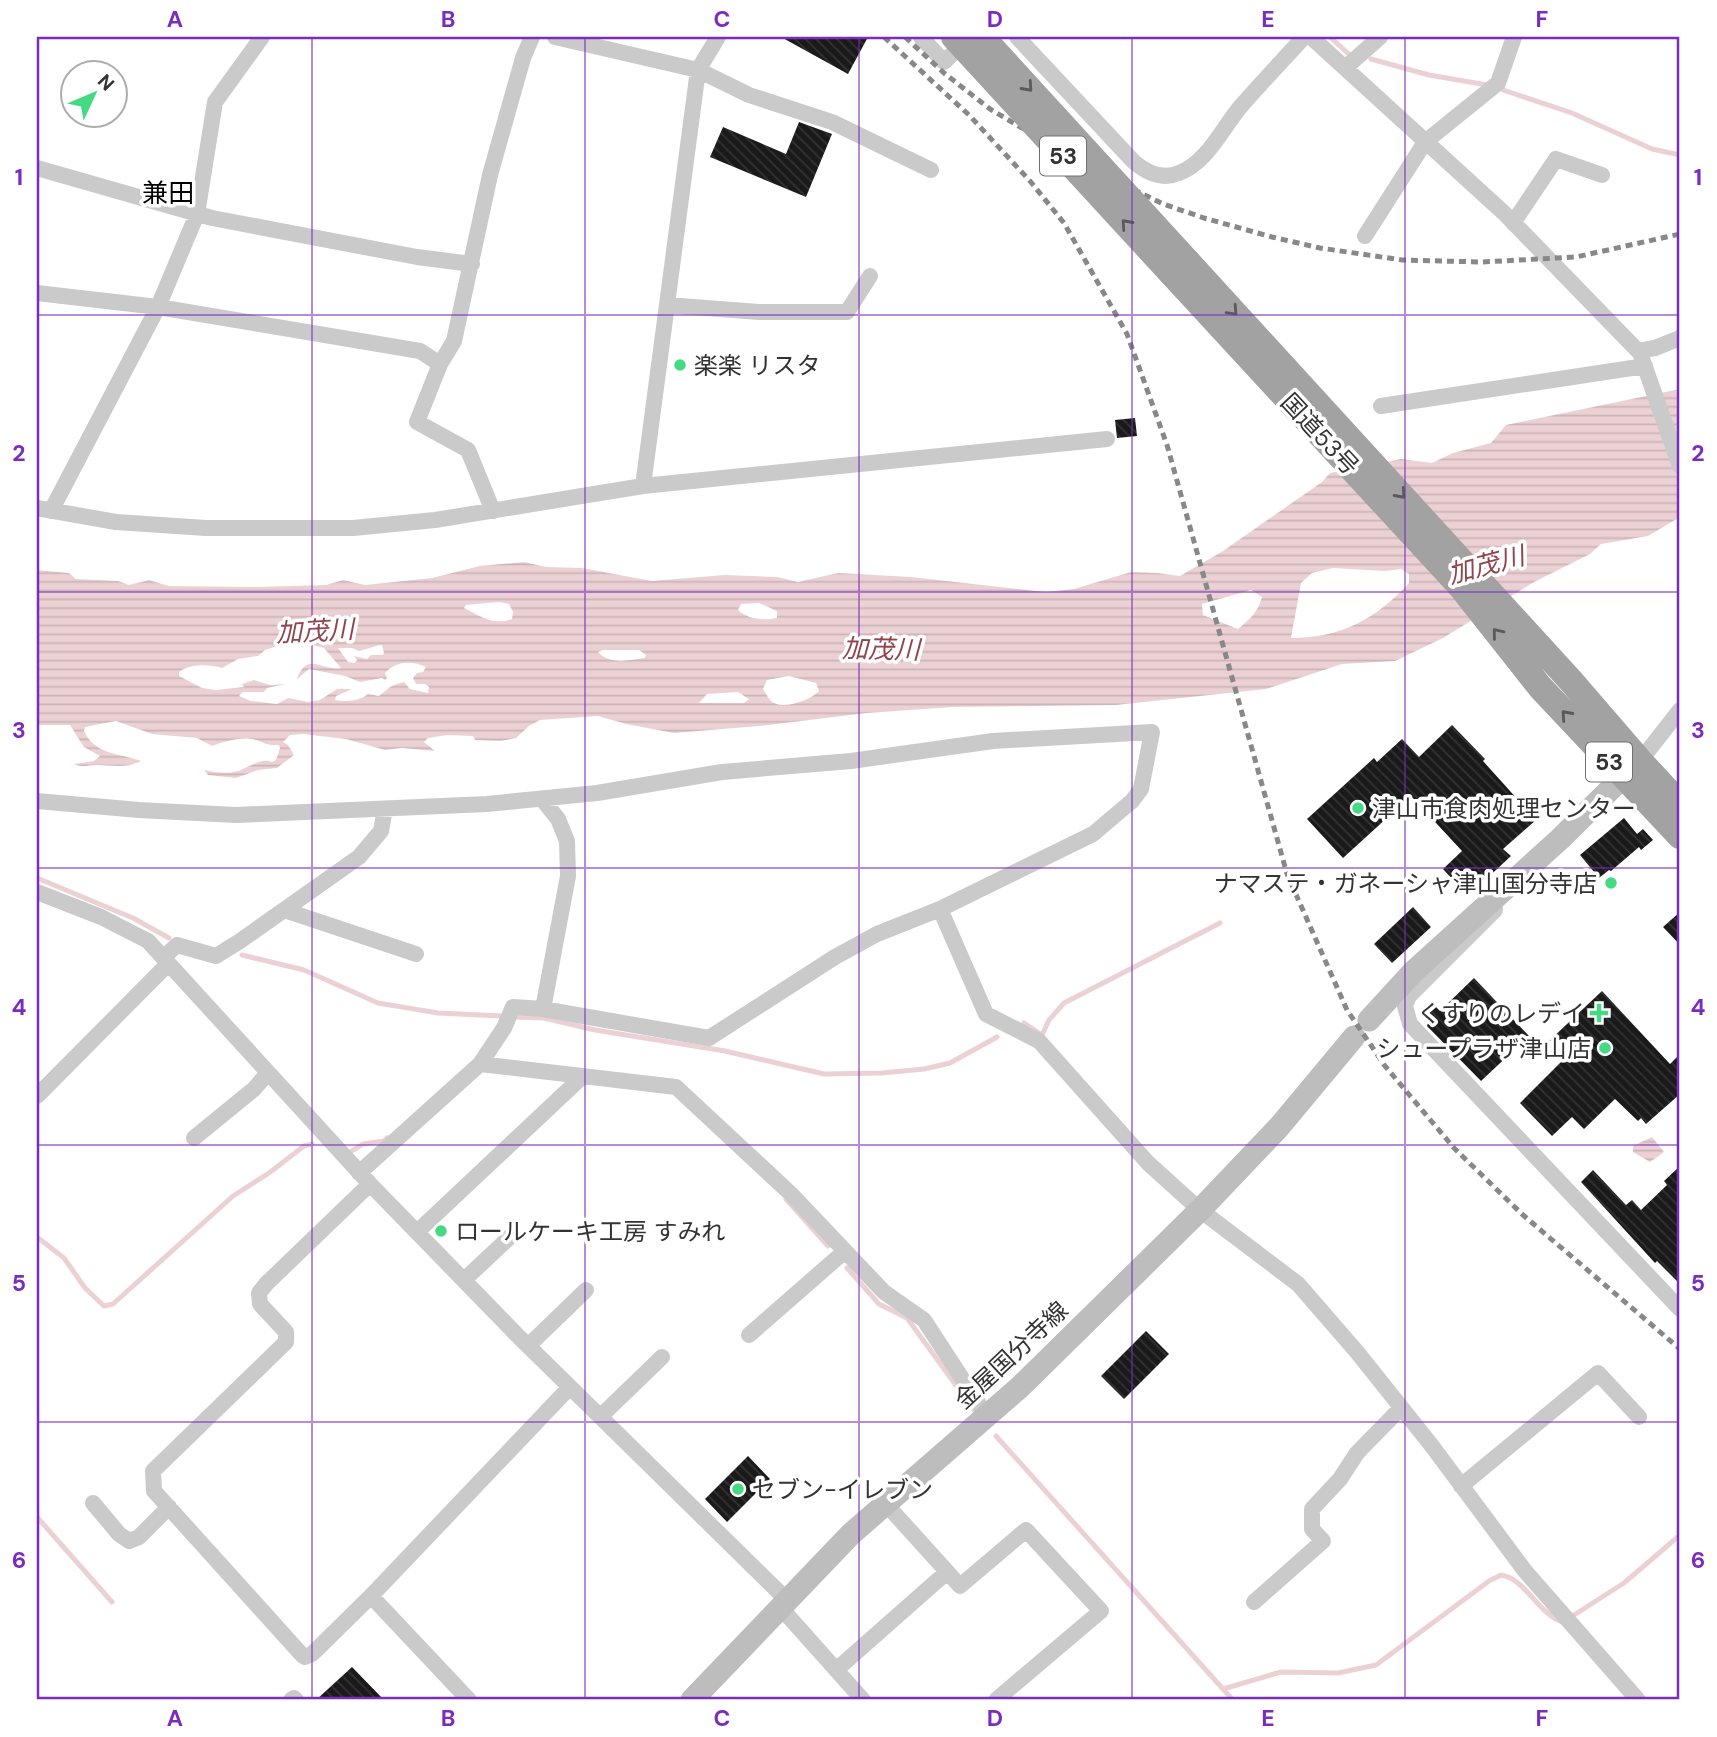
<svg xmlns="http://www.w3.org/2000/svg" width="1717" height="1737" font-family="'DM Sans','Noto Sans JP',sans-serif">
<defs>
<pattern id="water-rules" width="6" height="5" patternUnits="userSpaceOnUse" patternTransform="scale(1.75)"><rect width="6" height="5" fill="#ecd1d4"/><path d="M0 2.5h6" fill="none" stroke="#cbb4b6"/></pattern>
<pattern id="building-back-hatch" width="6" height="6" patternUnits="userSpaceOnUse" patternTransform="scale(1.75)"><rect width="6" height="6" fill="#1a1a1a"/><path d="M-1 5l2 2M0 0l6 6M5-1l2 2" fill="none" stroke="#333"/></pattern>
</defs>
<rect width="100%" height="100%" fill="#fff"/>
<!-- water -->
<path fill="url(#water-rules)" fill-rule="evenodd" d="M1680 389V517L1648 536 1601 544 1590 554 1534 582 1443 638 1395 661 1342 664 1266 689 1116 705 953 707 867 713 759 726 674 733 626 724 598 716 540 720 529 726 516 738 500 741 475 740 473 736 447 735 428 738 424 742 435 751 402 748 385 750 346 739 303 734 290 735 283 742 288 745 294 755 277 768 258 770 236 778 208 775 204 770C214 772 224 774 234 772 247 770 259 757 272 762L276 760 280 748 279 745C263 746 263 740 251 739 238 737 224 742 212 746L197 738 152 734 116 721 85 727 84 731C95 755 119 753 141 761 125 769 113 765 96 765 88 765 83 768 74 764L94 761 100 756 84 747 70 725H37V570L69 573 76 579 118 581 129 585 149 580 169 586 254 587 326 585 343 580 365 585 432 578 480 566 524 562 546 567 582 568 652 581 724 575 777 577 798 582 838 573 911 577 1046 592 1074 589 1131 572 1158 573 1180 576 1223 551 1322 482 1330 473 1401 459 1432 463 1453 453 1491 443 1506 425ZM1333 568 1385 571 1401 569 1409 574V583C1376 619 1341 638 1291 638L1301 583 1312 573ZM1251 590 1262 597C1258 612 1250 619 1238 629L1203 615 1202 604ZM499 602 509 604 513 612 512 619C494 626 480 616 464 608L466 605ZM759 603 777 611V618C764 621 747 619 738 610L741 604ZM305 643 324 648 341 668C323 672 307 650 297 679L309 669 345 676 360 682 382 678 385 680 387 678 385 673C395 661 412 660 426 667L423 672 417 673 413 678 416 684H425L429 687 428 693 410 689 404 682C388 686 390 688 379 696L368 694C360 701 346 702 335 700L336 696 352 689H337L320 700 308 702 288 698 277 704 251 701 239 696 243 692H264L267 688 286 684 270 685 254 680 242 684 244 687 216 690 202 688 179 676V672C190 664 208 664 222 668L238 659 258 656 265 650 280 645ZM380 645H382L384 653 383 655H371L367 659 354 656 357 660 355 663 348 662 338 648H352L359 651ZM603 650H639L646 655 645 658C629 660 610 665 598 652ZM789 676 816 683 819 691C811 700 785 709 774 703 769 701 766 693 763 689L767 680ZM738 692 749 699 744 703H699L707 694Z
M1652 1137 1664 1152 1650 1162 1633 1152V1146Z"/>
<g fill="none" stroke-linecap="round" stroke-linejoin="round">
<!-- stream -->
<path stroke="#ecd1d4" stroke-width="5" d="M1330 37 1351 56 1354 54
M1371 59 1429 75 1487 85
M1503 90 1572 113 1652 149 1680 155
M37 878 133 918 169 938
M242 955 304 970 378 1003 438 1013 502 1016
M515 1017 544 1018 595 1030 725 1051 824 1074 882 1073 924 1069 950 1063 997 1037
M1024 1023 1042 1035 1049 1020 1064 1003 1220 923
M347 1154 363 1144 384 1141 387 1138
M786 1199 828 1246
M37 1237 64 1258 85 1288 104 1306 113 1304 233 1196 269 1173 304 1146 312 1144
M847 1268 879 1304 907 1318 974 1410
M996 1436 1223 1689 1281 1672 1338 1673 1376 1665 1489 1581 1501 1575C1525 1578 1539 1615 1563 1622
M37 1517 112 1602
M1574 1615 1624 1583 1680 1535
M1223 1689 1233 1700"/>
</g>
<!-- building -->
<path fill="url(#building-back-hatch)" d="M781 37H868L848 74Z
M799 122 832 134 806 197 710 157 723 127 786 154Z
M1135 418 1137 436 1117 438 1115 420Z
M1452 725 1485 759 1483 761 1536 820 1503 849 1511 856 1468 896 1443 869 1462 851 1411 796 1343 858 1307 819 1374 758 1377 762 1402 739 1419 757Z
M1624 818 1637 834 1643 829 1653 840 1641 850 1639 847 1611 871 1609 870 1599 878 1580 855Z
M1413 907 1431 927 1392 963 1374 944Z
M1680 912V945L1663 927Z
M1474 978 1529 1036 1481 1081 1427 1026 1428 1023 1424 1018 1436 1007 1440 1011Z
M1602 991 1670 1064 1680 1054V1094L1646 1124 1641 1118 1638 1121 1615 1099 1584 1129 1572 1117 1552 1136 1520 1103 1565 1058 1549 1041Z
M1680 1166V1284L1657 1261 1655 1263 1581 1182 1593 1170 1626 1205 1632 1200 1641 1210 1667 1185 1664 1181Z
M1146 1331 1169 1354 1124 1399 1101 1376Z
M748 1456 770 1479 727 1522 705 1499Z
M352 1667 384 1700H316Z"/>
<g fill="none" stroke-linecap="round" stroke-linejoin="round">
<!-- minor -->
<path stroke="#cacaca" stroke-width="16" d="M555 37 698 70 749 95 832 122 931 170
M921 37 944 62 966 41
M1017 37 1134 162C1147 173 1163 180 1179 173 1207 163 1223 127 1241 106 1262 82 1283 60 1304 37
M1311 37 1504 213 1638 351 1655 348 1680 338
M1345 68 1380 37
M37 168 212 218 417 257 472 264
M1513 223 1556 159 1602 175
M1365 236 1425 142 1498 83 1514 37
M37 293 158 307 420 351 440 364
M667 305 759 312H847L870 276
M1641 356 1680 466
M1381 406 1645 366
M643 486 698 70 718 37
M37 508 116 522 206 528H353L435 520 643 486 1107 439
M51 511 158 307 197 214 215 102 262 37
M493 511 468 450 417 422 440 364 454 341 490 175 523 58 532 37
M1640 761 1680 710
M542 799 558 819 567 841 568 876 543 1009 709 1038 835 957 877 934 940 909
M37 801 139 810 236 815 487 804 597 793 722 772 851 761 993 741 1152 732 1141 789 1132 801 1093 834 940 909 986 1014 1039 1041 1148 1163 1200 1210 1298 1284 1357 1352 1432 1446 1525 1571 1638 1700
M37 892 101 917 148 941 370 1184 519 1337 788 1601
M284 910 416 954
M1495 910 1409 996 1405 1006 1410 1024 1680 1309
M163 958 177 945 216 956 240 941 359 857 381 831 385 809
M480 1064 504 1028 513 1007 543 1009
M37 1096 168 964
M194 1138 254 1089 268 1073
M359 1173 480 1064 676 1087 791 1194 884 1292 924 1320 986 1415
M370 1184 266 1284 259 1293 260 1304 286 1332V1342L153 1471 154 1491 302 1655 305 1657 312 1654 371 1596 570 1387
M417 1232 583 1076
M464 1280 512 1235
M749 1335 845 1251
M528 1346 586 1290
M600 1417 662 1357
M1461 1486 1598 1373 1639 1417
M93 1503 119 1534 129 1541 139 1537 169 1507
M885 1503 960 1586 1026 1530 1101 1611 996 1700
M371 1596 469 1700
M1254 1602 1323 1541 1312 1529V1509L1340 1479 1357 1453 1401 1408
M781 1608 863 1700
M836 1670 947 1572
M291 1700 294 1698 296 1700"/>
<!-- secondary -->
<path stroke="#bdbdbd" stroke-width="23" d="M1369 1020 1413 972 1560 839 1637 763
M692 1700 851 1534 1020 1387 1200 1210 1279 1127 1354 1037"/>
<!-- trunk -->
<path stroke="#a2a2a2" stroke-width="26" d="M1187 261 1571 681 1640 761 1680 804
M1172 274 1461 587 1540 687 1680 836"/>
<!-- rail -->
<path stroke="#888" stroke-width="5" stroke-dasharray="7 5" stroke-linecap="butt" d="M884 37 969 115 1030 181 1064 223 1127 334 1167 445 1287 874 1347 1010 1385 1066 1454 1148 1523 1215 1680 1349
M905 37 944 73 990 109 1079 162 1163 204 1204 218 1272 237 1320 248 1402 260 1481 262 1576 257 1680 234"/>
<!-- trunk-bridge -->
<path stroke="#a2a2a2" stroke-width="26" d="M954 37 1172 274
M982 37 1187 261"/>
</g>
<!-- one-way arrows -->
<defs><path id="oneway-chevron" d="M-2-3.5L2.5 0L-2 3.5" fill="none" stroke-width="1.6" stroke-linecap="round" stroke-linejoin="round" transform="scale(1.75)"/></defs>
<g stroke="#5a5a5a">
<use href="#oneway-chevron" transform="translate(1028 87) rotate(48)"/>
<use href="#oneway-chevron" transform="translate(1126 224) rotate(-132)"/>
<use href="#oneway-chevron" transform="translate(1233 311) rotate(47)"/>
<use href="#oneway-chevron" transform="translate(1401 494) rotate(48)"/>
<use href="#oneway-chevron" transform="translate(1497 633) rotate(-129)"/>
<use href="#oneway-chevron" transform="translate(1566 715) rotate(-132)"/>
</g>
<!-- grid -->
<path fill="none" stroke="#7b2cbf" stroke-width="2" stroke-opacity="0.55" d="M312 37V1700M585 37V1700M859 37V1700M1132 37V1700M1405 37V1700M37 315H1680M37 592H1680M37 868H1680M37 1145H1680M37 1422H1680"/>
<!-- markers -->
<g fill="#46d984" stroke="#fff" stroke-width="2.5">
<circle cx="680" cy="365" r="7"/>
<circle cx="1358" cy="808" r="7"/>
<circle cx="1611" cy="883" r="7"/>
<path d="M1595.5 1002.5h7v7h7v7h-7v7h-7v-7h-7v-7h7z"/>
<circle cx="1605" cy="1048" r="7"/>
<circle cx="441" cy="1231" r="7"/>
<circle cx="738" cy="1489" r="7"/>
</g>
<g text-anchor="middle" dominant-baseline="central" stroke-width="7" stroke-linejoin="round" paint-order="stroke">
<!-- shield labels -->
<g fill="#fff" stroke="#707070" stroke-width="2">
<rect x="1040" y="136.5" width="46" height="39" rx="5"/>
<rect x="1586" y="742.5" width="46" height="39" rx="5"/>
</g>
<g font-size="23" font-weight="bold" fill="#333">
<text x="1063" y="156">53</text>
<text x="1609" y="762">53</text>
</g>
<!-- poi labels -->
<g font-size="24" fill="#333" stroke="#fff" text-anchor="start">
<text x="694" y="365">楽楽 リスタ</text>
<text x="1372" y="808">津山市食肉処理センター</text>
<text x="1597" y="883" text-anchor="end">ナマステ・ガネーシャ津山国分寺店</text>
<text x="1585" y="1013" text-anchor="end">くすりのレデイ</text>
<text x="1591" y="1048" text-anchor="end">シュープラザ津山店</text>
<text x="455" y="1231">ロールケーキ工房 すみれ</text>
<text x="752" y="1489">セブン-イレブン</text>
</g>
<!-- street labels -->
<g font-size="24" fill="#333" stroke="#fff">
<text transform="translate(1320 434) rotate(47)">国道53号</text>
<text transform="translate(1011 1355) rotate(-43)">金屋国分寺線</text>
</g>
<!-- neighbourhood labels -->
<g font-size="26" fill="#000" stroke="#fff">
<text x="168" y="193">兼田</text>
</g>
<!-- water labels -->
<g font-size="26" font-style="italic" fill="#90454e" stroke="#fff">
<text transform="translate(1486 565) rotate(-15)">加茂川</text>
<text transform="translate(315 631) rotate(-3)">加茂川</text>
<text transform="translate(881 649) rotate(1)">加茂川</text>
</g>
</g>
<!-- border -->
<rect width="1717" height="1737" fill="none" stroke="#ffffff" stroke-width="77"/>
<!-- north arrow -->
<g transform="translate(94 94) rotate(46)"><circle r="33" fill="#ffffff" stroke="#adadad" stroke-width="2"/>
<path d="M0-5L12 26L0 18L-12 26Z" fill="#46d984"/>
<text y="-10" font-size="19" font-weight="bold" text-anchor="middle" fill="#333333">N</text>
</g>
<rect x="38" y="38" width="1640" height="1660" fill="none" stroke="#7b2cbf" stroke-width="2.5"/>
<g font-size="23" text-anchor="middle" font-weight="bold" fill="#7b2cbf">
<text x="175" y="27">A</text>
<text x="448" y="27">B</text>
<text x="722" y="27">C</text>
<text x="995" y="27">D</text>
<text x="1268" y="27">E</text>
<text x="1542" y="27">F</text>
<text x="19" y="185">1</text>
<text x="1698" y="185">1</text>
<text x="19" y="461">2</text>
<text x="1698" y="461">2</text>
<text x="19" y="738">3</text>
<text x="1698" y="738">3</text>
<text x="19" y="1015">4</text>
<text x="1698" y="1015">4</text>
<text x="19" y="1291">5</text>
<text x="1698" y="1291">5</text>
<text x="19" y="1568">6</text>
<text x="1698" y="1568">6</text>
<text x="175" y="1726">A</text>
<text x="448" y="1726">B</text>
<text x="722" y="1726">C</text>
<text x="995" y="1726">D</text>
<text x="1268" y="1726">E</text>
<text x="1542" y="1726">F</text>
</g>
</svg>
